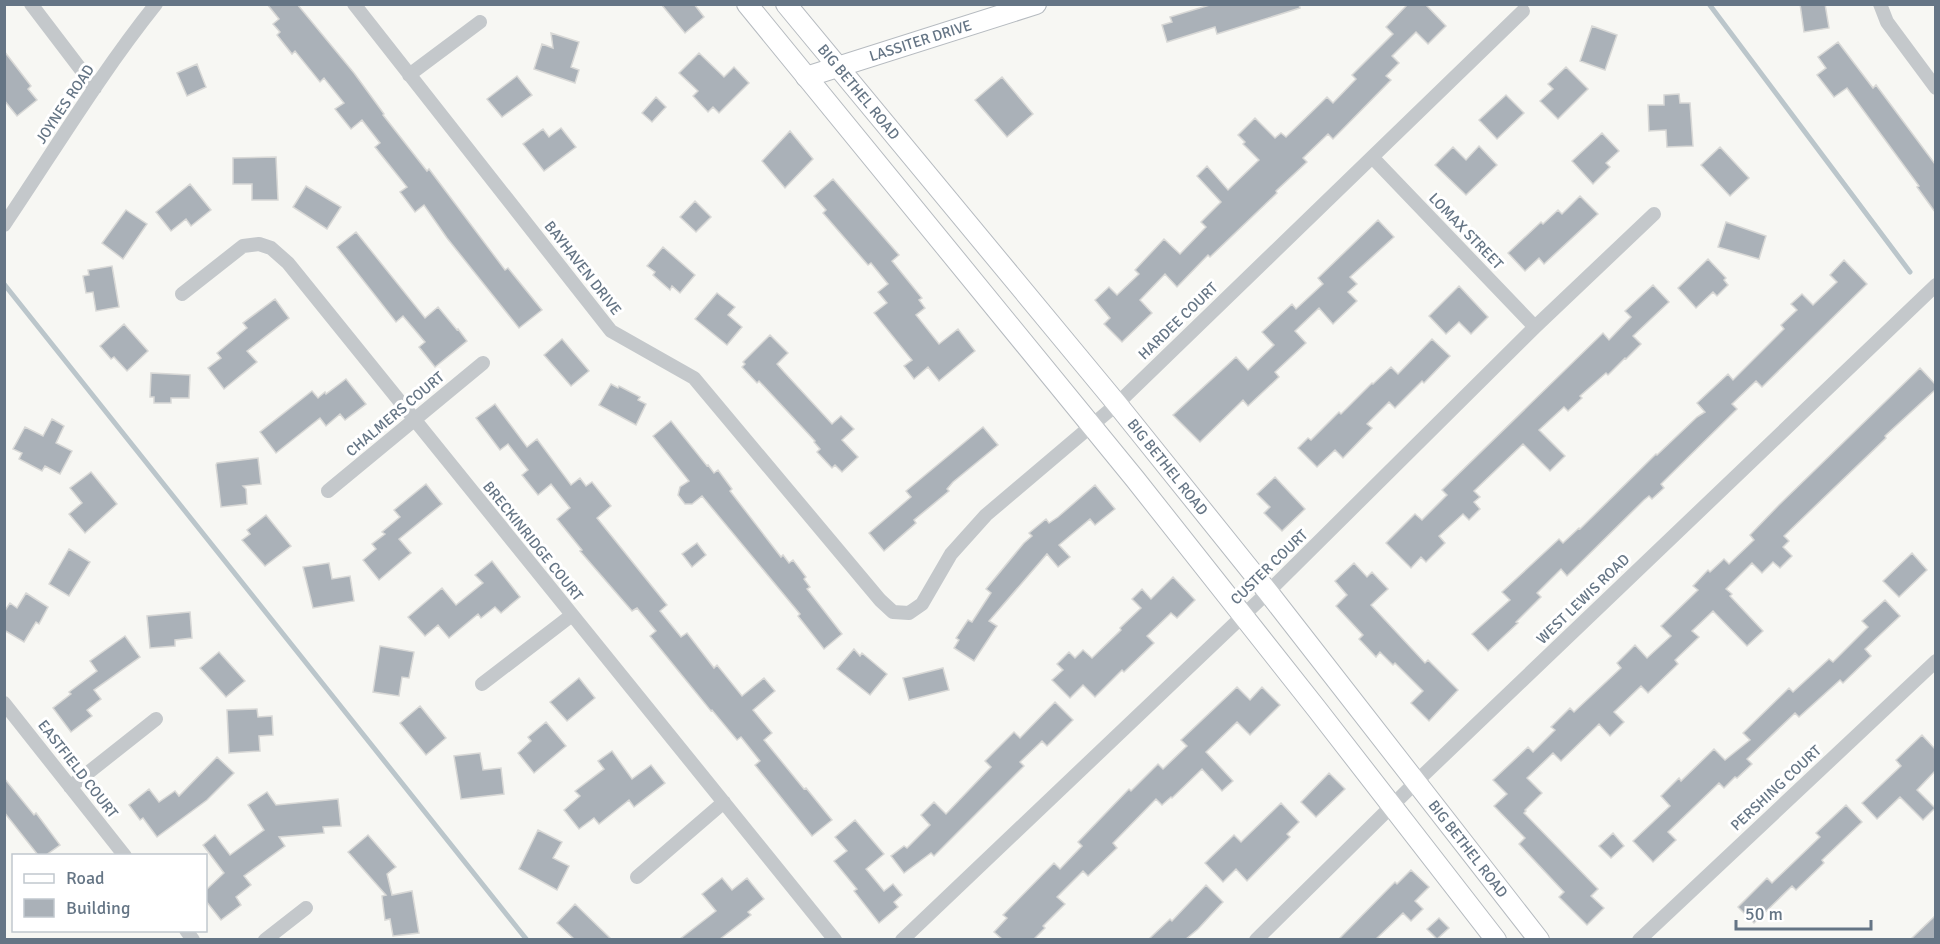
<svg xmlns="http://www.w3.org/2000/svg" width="1940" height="944" font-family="Signika,sans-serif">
<rect width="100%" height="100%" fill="#f7f7f3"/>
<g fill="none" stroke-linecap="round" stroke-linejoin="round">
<!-- stream -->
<path stroke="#bbc6cb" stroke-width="5" d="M1709 4 1910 272
M4 284 527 940"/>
</g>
<!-- building -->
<path fill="#aab1b8" stroke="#d8d8d6" stroke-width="1.5" d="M267 4H297L354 73 384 114 383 115 427 171 429 169 505 270 508 268 542 310 519 328 447 238 424 205 415 212 400 192 407 187 375 147 380 143 362 120 351 129 335 109 344 103 324 78 320 82 295 51 292 54 277 35 280 32 273 24 279 19Z
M661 4H694L704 17 685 33Z
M1213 4H1299L1300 8 1217 34 1215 27 1167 42 1162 25 1172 22 1170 17Z
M1408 4H1425L1446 26 1428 44 1416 32 1392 56 1399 63 1386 76 1391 80 1333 139 1328 134 1303 158 1307 162 1276 191 1277 193 1210 257 1208 255 1177 287 1165 274 1140 300 1152 313 1122 342 1104 324 1110 318 1095 300 1109 287 1117 295 1139 274 1135 270 1164 239 1180 254 1206 227 1201 222 1221 202 1197 176 1207 166 1228 190 1259 160 1243 144 1245 142 1238 135 1255 118 1275 138 1281 133 1286 137 1327 97 1333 103 1356 79 1352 75 1393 34 1386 27Z
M1800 4H1825L1829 28 1804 32Z
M1592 26 1617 35 1605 70 1580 61Z
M551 33 579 42 571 67 579 70 575 83 534 69 542 44 553 48Z
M1838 42 1873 88 1876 85 1935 164V212L1917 187 1919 186 1847 88 1834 97 1817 75 1826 68 1818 57Z
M4 51 31 86 28 89 37 100 17 116 4 100Z
M699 53 724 77 734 67 749 83 719 113 713 107 708 112 693 96 698 91 679 73Z
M197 64 206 87 187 96 177 73Z
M1566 67 1588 89 1558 119 1540 101 1553 89 1548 84Z
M517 76 532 95 502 117 487 99Z
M1002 77 1033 114 1007 137 975 100Z
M1679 94 1680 103H1690L1693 146 1667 147 1666 130 1649 131 1648 105H1664V95Z
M1506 95 1524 113 1497 139 1479 120Z
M656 97 666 107 652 122 642 113Z
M561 128 576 147 544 171 523 144 543 129 549 137Z
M790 131 813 159 785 188 762 161Z
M1602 133 1619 151 1606 163 1610 167 1593 184 1572 161Z
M1479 146 1497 165 1466 195 1435 165 1453 147 1466 160Z
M1720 147 1749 178 1730 196 1701 165Z
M276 157 278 200H252V184H233V158Z
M833 179 899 255 892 261 922 298 919 300 925 308 916 315 939 344 958 329 975 351 939 381 928 367 914 379 904 366 912 360 874 313 887 303 878 292 888 284 871 263 868 265 823 213 826 210 814 196Z
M190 184 211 210 191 226 186 219 171 231 156 212Z
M306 186 341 207 327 229 293 207Z
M1580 196 1598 214 1544 264 1539 258 1525 271 1508 253 1541 222 1543 224 1558 210 1562 214Z
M695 201 711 217 696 232 680 217Z
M126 210 147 224 123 259 102 243Z
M1378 220 1394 237 1350 277 1357 284 1348 292 1357 301 1333 324 1319 308 1295 331 1306 343 1275 372 1279 377 1248 406 1243 400 1200 442 1173 415 1236 357 1248 370 1274 345 1262 332 1292 304 1296 309 1323 284 1318 278Z
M1726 222 1766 236 1759 259 1718 247Z
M356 232 425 318 438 307 457 330 458 329 467 341 435 367 419 347 425 342 403 316 396 322 337 247Z
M663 247 695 275 680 293 672 286 670 290 653 275 655 272 647 266Z
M1708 259 1726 278 1724 280 1728 285 1717 296 1713 292 1696 308 1678 288Z
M1844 260 1867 284 1762 387 1756 381 1732 404 1737 409 1661 484 1664 488 1652 499 1649 496 1644 500 1567 576 1561 569 1537 593 1541 597 1516 622 1518 623 1488 651 1472 634 1510 600 1502 592 1559 539 1563 543 1579 528 1580 529 1656 454 1657 455 1697 417 1705 412 1697 403 1728 374 1733 380 1784 329 1781 325 1797 310 1791 304 1802 294 1813 305 1837 282 1830 275Z
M112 266 119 307 96 311 93 292 86 293 83 276 89 275 88 270Z
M1653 285 1669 302 1633 336 1641 344 1626 359 1625 358 1608 375 1606 373 1580 396 1582 398 1568 411 1564 407 1539 430 1565 456 1550 471 1523 444 1474 491 1480 497 1474 502 1480 509 1469 520 1463 514 1439 536 1445 543 1426 562 1421 557 1411 568 1386 543 1415 514 1422 520 1447 495 1442 490 1603 333 1609 340 1631 317 1625 311Z
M1459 286 1488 317 1471 334 1459 322 1446 334 1429 316Z
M717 293 735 307 728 315 742 327 727 345 695 319Z
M275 299 289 318 247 351 257 362 224 389 208 368 221 358 217 353 247 328 243 323Z
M124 324 148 351 127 371 114 357 111 359 100 346Z
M770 335 788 353 777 364 784 372 832 424 841 416 854 429 842 440 858 457 842 472 835 465 832 468 817 452 820 449 814 442 815 441 759 381 757 383 742 367 745 364 743 362Z
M562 339 589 371 571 386 544 355Z
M1432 339 1450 356 1424 383 1422 381 1395 408 1389 402 1367 424 1372 428 1343 458 1335 450 1317 467 1298 448 1308 438 1311 440 1339 412 1341 414 1372 383 1373 384 1391 367 1398 374Z
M1920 368 1935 384V390L1885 436 1886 438 1784 536 1789 541 1783 547 1792 556 1780 568 1773 562 1762 573 1752 563 1726 589 1732 594 1730 596 1763 631 1747 646 1713 611 1692 631 1699 637 1675 660 1678 664 1648 693 1641 686 1614 712 1624 722 1610 736 1599 724 1561 761 1553 753 1527 778 1542 793 1525 810 1526 811 1524 813 1598 889 1591 896 1604 908 1587 925 1559 897 1564 892 1519 844 1525 838 1494 806 1507 794 1493 780 1528 747 1533 752 1555 730 1551 727 1570 708 1574 712 1621 668 1617 663 1635 645 1647 658 1671 636 1661 626 1698 590 1693 586 1708 570 1710 572 1724 559 1729 564 1754 540 1750 535 1779 505Z
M151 373 190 375 189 398H171V403H154V397H150Z
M346 379 366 404 345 420 340 414 326 426 320 418 276 453 260 432 312 391 318 398 325 392 326 394Z
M611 384 618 388 619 386 640 397 638 400 646 404 636 425 599 405Z
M495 404 527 447 537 439 571 485 580 478 586 486 592 482 611 506 597 518 667 605 660 611 681 637 687 633 714 668 717 665 742 696 764 678 775 691 753 710 772 733 764 740 804 789 806 788 832 820 812 836 755 765 760 761 741 737 737 740 712 710 711 711 650 636 656 631 637 608 632 611 580 551 582 550 557 519 570 508 551 484 538 495 522 475 528 470 508 444 500 450 476 418Z
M52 419 64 426 56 443 72 451 60 474 45 466 42 471 19 459 22 453 13 449 25 427 43 436Z
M671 421 707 466 708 465 714 473 718 470 732 489 730 491 781 557 783 555 789 563 793 560 806 577 804 579 810 587 807 589 842 634 824 649 798 616 800 614 702 496 692 504H685L678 495 680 487 689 481 653 436Z
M983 427 998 445 953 482 947 489 949 491 914 520 916 523 884 551 869 533 911 497 906 491Z
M258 458 261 484 243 486 246 489 247 504 221 507 216 465 217 463Z
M91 472 117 504 85 533 69 514 82 503 70 488Z
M1275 477 1305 509 1282 531 1264 513 1270 507 1257 494Z
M426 484 442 504 399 539 411 553 379 580 363 560 376 549 372 544 385 534 382 532 400 517 394 510Z
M1095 485 1115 509 1095 525 1090 519 1059 545 1070 557 1058 567 1047 554 989 621 997 626 974 661 954 648 959 640 956 638 968 620 972 622 991 593 986 589 1024 543 1032 536 1029 533 1046 519 1049 523 1058 517Z
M266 515 291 546 265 566 242 540 250 534 247 530Z
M697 543 706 555 692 567 682 554Z
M69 549 90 562 69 596 49 584Z
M1912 553 1927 570 1899 597 1883 581Z
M492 561 520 597 501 613 495 607 481 618 478 614 449 638 438 625 425 636 408 617 442 588 456 605 483 583 475 575Z
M329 563 332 579 350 576 354 601 313 608 303 567Z
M1354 563 1367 577 1372 572 1388 589 1371 605 1425 663 1428 660 1458 690 1429 721 1411 703 1423 691 1395 663 1393 665 1380 652 1376 657 1359 639 1363 635 1336 606 1347 595 1335 581Z
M1173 577 1195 600 1177 618 1171 613 1147 636 1154 643 1124 672 1122 670 1095 697 1083 685 1070 698 1052 680 1063 670 1057 664 1069 652 1075 658 1083 650 1092 658 1121 630 1120 628 1141 608 1132 599 1142 589 1151 599Z
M26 593 48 607 39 624 36 622 24 642 4 630V612L10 603 17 608Z
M1885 600 1900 616 1865 649 1871 656 1843 683 1840 680 1799 717 1795 713 1747 759 1752 764 1737 778 1735 777 1724 788 1719 783 1668 832 1676 840 1653 862 1633 841 1670 806 1661 796 1679 778 1681 781 1714 749 1725 760 1750 740 1743 733 1789 688 1793 692 1829 659 1833 662 1868 627 1862 621Z
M190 612 192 638 175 640V646L150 648 147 616Z
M125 636 140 657 94 690 101 699 87 710 92 716 71 732 53 708 71 694 69 692 97 671 90 661Z
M380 646 414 652 409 678 402 677 399 696 373 692Z
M854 649 860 656 862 653 887 674 870 695 837 669Z
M219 652 245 681 226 697 200 668Z
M943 668 949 690 909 700 903 678Z
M579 678 595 698 567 721 550 702Z
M1237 687 1250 700 1262 687 1280 705 1250 735 1237 722 1206 752 1233 781 1222 791 1202 769 1172 798 1171 797 1162 805 1156 799 1113 843 1117 848 1088 876 1083 871 1057 897 1065 904 1043 926 1045 928 1034 939H1002L994 932 1007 918 1003 915 1054 863 1060 869 1082 846 1078 842 1129 789 1131 791 1158 764 1163 769 1187 746 1181 740Z
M1055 702 1073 720 1047 746 1042 741 1020 762 1024 766 934 856 931 853 904 873 891 856 904 846 907 848 930 825 921 815 934 802 946 814 991 767 985 761 1014 732 1020 738Z
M420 706 446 738 426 755 400 723Z
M257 709 258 717 272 716 273 735 259 736 260 751 229 753 227 710Z
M546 722 566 746 534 773 518 753 531 741 528 737Z
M1922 735 1935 749V771L1917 790 1935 808 1923 820 1900 797 1877 819 1862 803 1901 766 1896 760Z
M612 751 632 779 651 765 665 783 634 807 629 800 599 824 594 818 579 829 564 810 580 796 575 791 604 769 598 761Z
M480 753 483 770 501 768 504 794 461 799 454 756Z
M217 757 234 773 207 800 157 837 143 818 140 820 129 805 149 789 159 802 175 791 179 796Z
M1329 773 1345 789 1316 817 1301 802Z
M4 778 34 815 36 813 60 845 46 855H38L4 812Z
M267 792 276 805 338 799 341 826 323 827 324 833 279 837 285 846 244 876 251 885 236 897 241 905 221 920 206 901V890L224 873 203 845 215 835 230 855 264 830 248 805Z
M1281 803 1299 822 1287 834 1290 837 1247 881 1236 869 1223 882 1205 863 1234 835 1241 842Z
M1846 805 1862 822 1822 860 1824 863 1796 890 1792 886 1754 923 1738 907 1767 878 1772 883 1820 837 1816 833Z
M855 820 884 854 866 869 884 891 893 884 902 895 894 902 898 907 879 923 854 891 857 889 834 861 847 851 835 837Z
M538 830 562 842 553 858 569 866 557 890 519 869Z
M1613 833 1624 846 1611 858 1599 846Z
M368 835 396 867 387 874 392 895 412 891 419 933 393 936 390 919 385 920 382 896 386 895 348 852Z
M1411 870 1429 887 1415 901 1423 909 1411 921 1403 913 1376 939H1339L1395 882 1397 884Z
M722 878 732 890 747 878 764 899 748 912 751 915 720 939H680L716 911 702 894Z
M1206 885 1223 902 1198 929 1186 939H1149L1170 919 1172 921Z
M575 904 611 939H574L557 923Z
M1935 916V939H1911Z
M1439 918 1449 928 1437 939 1427 929Z"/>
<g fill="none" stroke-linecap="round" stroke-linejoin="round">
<!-- secondary casing -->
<g stroke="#b6bbc0" stroke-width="22">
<g id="secondary">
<path d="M747 4 1135 479 1316 708 1496 940"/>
<path id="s1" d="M786 4 1117 404 1268 592 1539 940"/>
<path id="s2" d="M806 77 1036 4"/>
</g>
</g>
<!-- street -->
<path stroke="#c4c8cb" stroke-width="14" d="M31 4 95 88
M354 4 611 331 694 378 880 600 893 612 909 613 922 604 951 554 986 515 1117 404 1523 11
M1880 4 1887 22 1936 88
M409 75 480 22
M1373 158 1535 327
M4 225C54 151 100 74 156 4
M182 294 243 246 259 244 271 248 288 263 835 940
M328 491 483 363
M482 684 572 615
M4 703 125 856
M70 787 156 719
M637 877 724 802
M186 930 193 940
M265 940 306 908
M902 940 1268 592 1535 327 1654 214
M1256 940 1416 782 1936 285
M1639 940 1936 661"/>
<!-- secondary -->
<use href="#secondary" stroke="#fff" stroke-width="20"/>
</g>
<g text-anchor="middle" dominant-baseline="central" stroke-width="6" stroke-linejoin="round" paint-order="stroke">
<!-- street labels -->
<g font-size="15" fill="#657585" stroke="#fff">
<text stroke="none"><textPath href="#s2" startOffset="120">LASSITER DRIVE</textPath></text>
<text stroke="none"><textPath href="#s1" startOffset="114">BIG BETHEL ROAD</textPath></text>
<text transform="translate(65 104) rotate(-56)">JOYNES ROAD</text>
<text transform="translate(1466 231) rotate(46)">LOMAX STREET</text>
<text transform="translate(583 268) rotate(52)">BAYHAVEN DRIVE</text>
<text transform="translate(1178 321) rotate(-44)">HARDEE COURT</text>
<text transform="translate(395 414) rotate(-40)">CHALMERS COURT</text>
<text stroke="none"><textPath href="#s1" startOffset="600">BIG BETHEL ROAD</textPath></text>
<text transform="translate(533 541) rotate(51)">BRECKINRIDGE COURT</text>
<text transform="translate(1269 567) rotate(-44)">CUSTER COURT</text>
<text transform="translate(1583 599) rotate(-44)">WEST LEWIS ROAD</text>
<text transform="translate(78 769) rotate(52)">EASTFIELD COURT</text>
<text transform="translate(1776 788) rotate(-43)">PERSHING COURT</text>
<text stroke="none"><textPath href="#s1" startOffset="1086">BIG BETHEL ROAD</textPath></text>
</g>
</g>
<!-- border -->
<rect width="1940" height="944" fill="none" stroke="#657585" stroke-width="12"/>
<!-- legend -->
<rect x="12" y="854" width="195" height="78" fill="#ffffff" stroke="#c1c8ce" stroke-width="1.5"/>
<rect x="24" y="874" width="30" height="9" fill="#ffffff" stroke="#c1c8ce" stroke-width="1.5"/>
<text x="66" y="884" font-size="18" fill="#657585">Road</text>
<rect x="24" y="899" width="30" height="18" fill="#aab1b8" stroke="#c1c8ce" stroke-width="1.5"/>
<text x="66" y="914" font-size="18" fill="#657585">Building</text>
<!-- scale -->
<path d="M1736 920v9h135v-9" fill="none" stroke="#657585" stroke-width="3"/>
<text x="1745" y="920" font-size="18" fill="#657585" stroke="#ffffff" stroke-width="4.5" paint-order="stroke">50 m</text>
</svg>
